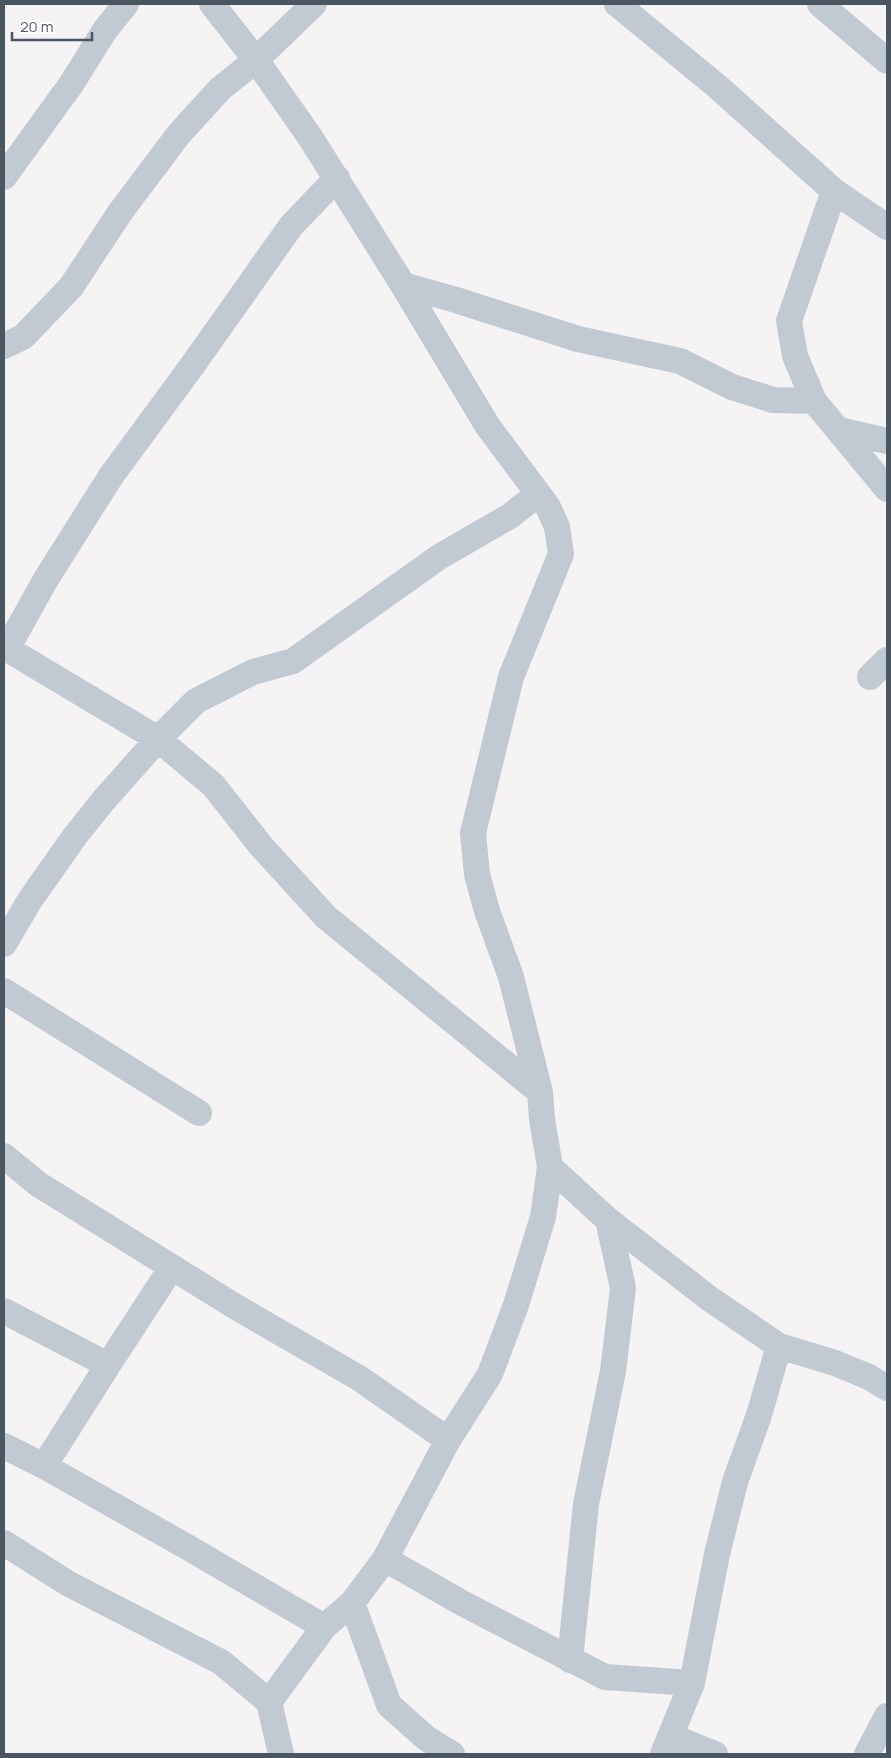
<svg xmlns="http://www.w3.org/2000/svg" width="891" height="1758" font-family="Manrope,sans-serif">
<rect width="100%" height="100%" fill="#f5f3f3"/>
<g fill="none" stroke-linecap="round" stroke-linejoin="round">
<!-- street -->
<path stroke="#c1cad2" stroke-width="26" d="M212 4 256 60 310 137 403 285 487 425 548 507 557 527 561 554 511 677 473 833 477 874 487 911 511 977 540 1092 542 1119 550 1167 543 1217 516 1305 490 1374 448 1440 385 1559 352 1603 324 1627 269 1702
M617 4 718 87 834 191 887 227
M820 4 887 61
M4 177 72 83 105 30 126 4
M834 191 789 321 795 356 814 401 887 489
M403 285 456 300 578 339 680 361 732 387 773 400 814 401
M4 346 23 337 71 287 121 211 179 134 220 89 256 60 314 4
M839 430 887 441
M4 647 158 739 213 785 261 846 326 917 540 1092
M7 649 46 579 111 476 192 366 291 226 337 178
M870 677 887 660
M4 944 30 900 75 836 103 801 158 739 196 701 253 672 293 661 439 557 510 516 538 494
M4 991 199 1113
M4 1156 38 1184 236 1307 359 1378 448 1440
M550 1167 608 1220 710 1299 779 1346 835 1363 869 1377 887 1388
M4 1311 108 1365
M4 1446 44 1466 189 1548 324 1627
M44 1466 108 1365 172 1267
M4 1543 69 1584 221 1662 269 1702 281 1754
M385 1559 462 1603 605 1677 692 1683
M352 1603 389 1705 426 1738 452 1754
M570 1660 586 1504 613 1371 623 1288 608 1220
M670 1736 715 1754
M663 1754 692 1683 717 1554 735 1482 759 1415 779 1346
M867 1754 887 1716"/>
</g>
<!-- border -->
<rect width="891" height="1758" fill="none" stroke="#4a5661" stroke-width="10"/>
<!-- scale -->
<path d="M12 32v8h80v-8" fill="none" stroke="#4a5661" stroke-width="2.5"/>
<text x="20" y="32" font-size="15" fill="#4a5661" stroke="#ffffff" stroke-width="4" paint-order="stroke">20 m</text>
</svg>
